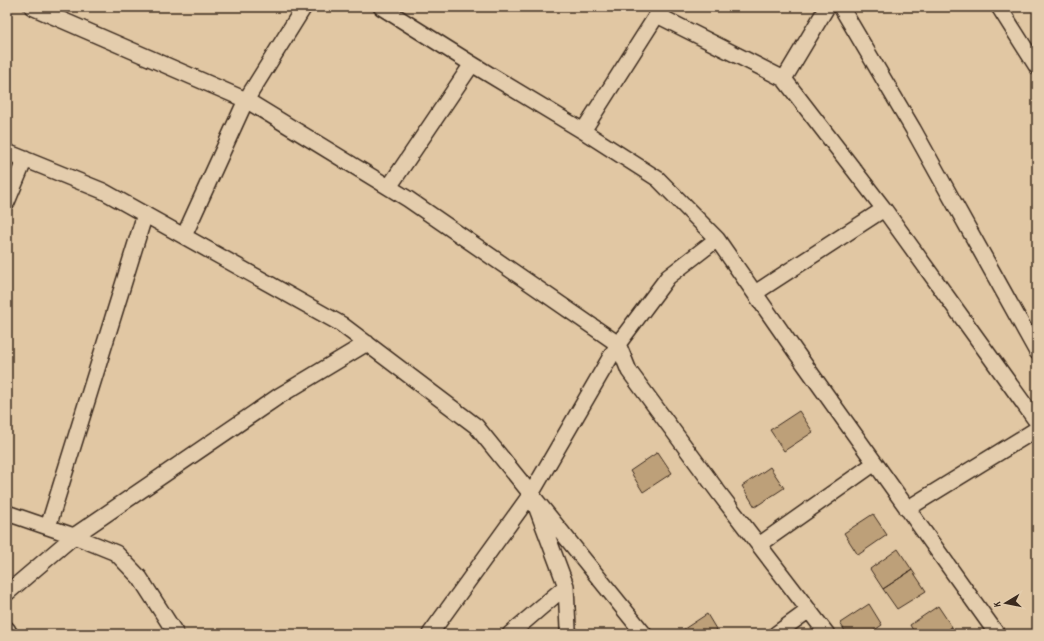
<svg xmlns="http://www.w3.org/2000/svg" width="1044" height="641" font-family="Dekko,sans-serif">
<rect width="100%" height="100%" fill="#e1c7a3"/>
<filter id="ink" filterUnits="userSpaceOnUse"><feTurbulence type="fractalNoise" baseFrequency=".025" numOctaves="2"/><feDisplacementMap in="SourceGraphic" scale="8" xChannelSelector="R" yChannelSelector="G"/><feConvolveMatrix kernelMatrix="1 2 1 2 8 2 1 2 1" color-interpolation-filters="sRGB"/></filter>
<g filter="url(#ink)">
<!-- building -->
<path fill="#bda079" stroke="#3b2a1e" d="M799 411 813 432 784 451 770 430Z
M658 452 672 473 643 492 630 471Z
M770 467 784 488 755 507 742 486Z
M873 514 887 535 858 555 844 533Z
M898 549 912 570 883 589 870 569Z
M912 570 926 591 897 609 883 589Z
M869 604 882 625 869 634H847L840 623Z
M938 606 952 627 942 634H915L910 625Z
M707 614 719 634H678V633Z
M952 627 957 634H942Z"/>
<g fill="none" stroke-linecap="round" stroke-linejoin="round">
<!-- minor casing -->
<g stroke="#3b2a1e" stroke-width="18">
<path id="minor" d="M32 7 246 100 408 199 618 344 629 371 719 493 827 634
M381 7 472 64 583 131 658 179 717 239 795 351 997 634
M841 7 913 129 1037 352
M999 7 1037 67
M657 15 784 79 884 209 1037 422
M784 79 827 7
M583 131 662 7
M7 152 103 191 341 324 476 426 644 634
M389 187 472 64
M7 202 25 159
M184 236 246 100 304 7
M755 293 884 209
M536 506 566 586 568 629V634
M907 509 1037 429
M7 513 74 536 116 553 140 578 176 634
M48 527 145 214
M759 545 875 463
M7 593 74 536 279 396 367 343
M7 629 10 634
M430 634 531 494 618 344 668 277 717 239
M510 634 566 586
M776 634 809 610"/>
</g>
<!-- minor -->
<use href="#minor" stroke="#e4cdad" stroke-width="15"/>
</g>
</g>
<!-- margin -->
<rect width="1044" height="641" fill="none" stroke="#e4cdad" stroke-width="24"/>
<rect x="12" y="12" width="1020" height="617" fill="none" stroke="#3b2a1e" stroke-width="1.5" filter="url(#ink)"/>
<!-- north arrow -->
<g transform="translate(1006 603) rotate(260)" stroke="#e4cdad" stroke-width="3" paint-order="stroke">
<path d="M0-3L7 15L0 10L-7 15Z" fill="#3b2a1e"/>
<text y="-6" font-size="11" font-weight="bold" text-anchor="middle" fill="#3b2a1e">K</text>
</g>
</svg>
